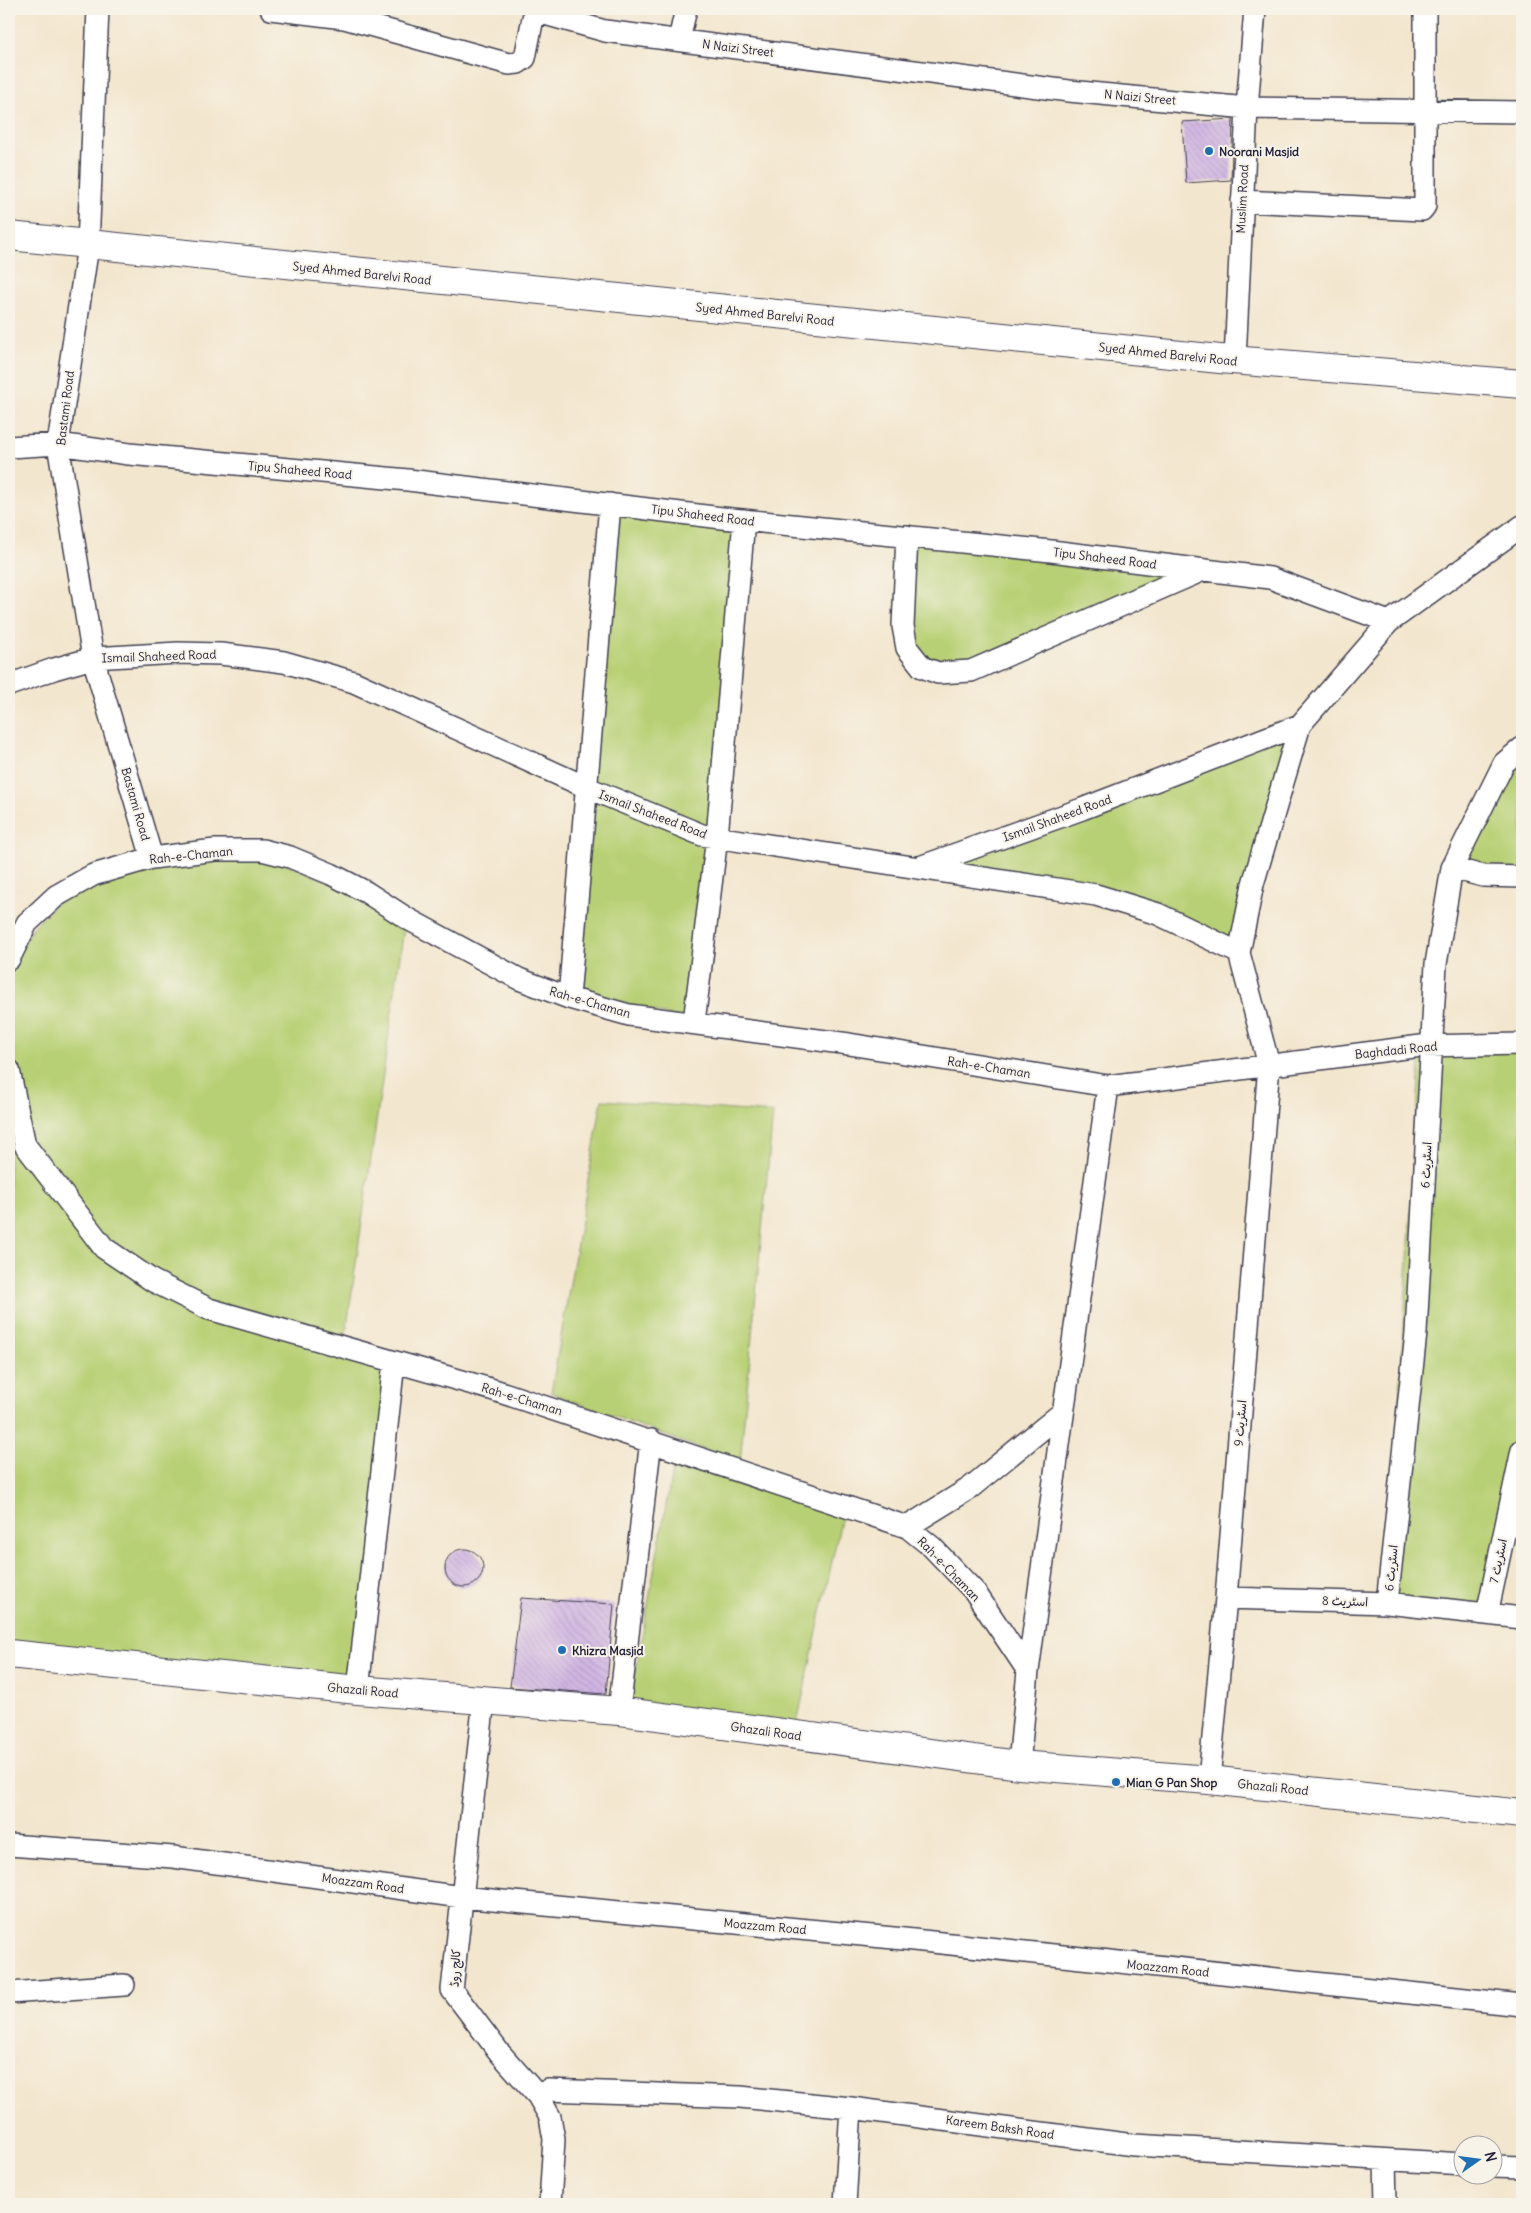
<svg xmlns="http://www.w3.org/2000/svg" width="1531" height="2213" font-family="Delius,'Playpen Sans Arabic',sans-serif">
<defs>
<pattern id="building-back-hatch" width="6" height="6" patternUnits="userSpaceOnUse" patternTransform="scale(1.25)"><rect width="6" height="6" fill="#d1b6e3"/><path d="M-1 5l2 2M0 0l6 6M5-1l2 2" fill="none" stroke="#b39cc4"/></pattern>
</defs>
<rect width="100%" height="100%" fill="#f7f3e8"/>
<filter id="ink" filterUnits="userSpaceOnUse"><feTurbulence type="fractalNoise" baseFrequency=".02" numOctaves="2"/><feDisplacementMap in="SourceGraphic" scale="10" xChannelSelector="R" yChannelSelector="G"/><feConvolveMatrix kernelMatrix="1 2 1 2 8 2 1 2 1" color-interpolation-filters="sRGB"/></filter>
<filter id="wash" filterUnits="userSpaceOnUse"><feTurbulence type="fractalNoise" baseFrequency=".0096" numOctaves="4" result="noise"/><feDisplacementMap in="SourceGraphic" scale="20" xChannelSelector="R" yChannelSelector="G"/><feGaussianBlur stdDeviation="1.12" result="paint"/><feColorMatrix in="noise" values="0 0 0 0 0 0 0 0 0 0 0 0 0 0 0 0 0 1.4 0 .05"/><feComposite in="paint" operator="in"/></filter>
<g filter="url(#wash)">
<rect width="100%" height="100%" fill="#f3e6ce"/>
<!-- park -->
<path fill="#b8d074" stroke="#6d7958" d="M610 504 744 520 694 1022 565 988Z
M907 536 1203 570 938 673 907 648Z
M1300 725 1242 960 1158 914 914 869Z
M1522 748V877L1452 868Z
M253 850 406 914 344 1347 403 1364 365 1692 9 1653V1150L34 1155 9 1066V986L11 969 31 930 60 899 131 866Z
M1522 1044V1450L1487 1614 1387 1603 1421 1046Z
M602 1100 773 1113 740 1463 551 1393Z
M675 1456 843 1511 795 1732 630 1703Z"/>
<g id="blocks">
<!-- building -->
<path fill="url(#building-back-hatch)" d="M1233 119 1231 180 1186 183 1182 122Z
M445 1568a19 19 0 1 1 38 0a19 19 0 1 1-38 0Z
M521 1598 614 1604 606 1694 510 1687Z"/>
</g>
</g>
<g filter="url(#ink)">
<use href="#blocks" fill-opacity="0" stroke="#413f51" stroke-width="1"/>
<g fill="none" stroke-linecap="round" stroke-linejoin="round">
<!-- minor casing -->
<g stroke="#413f51" stroke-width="24">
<path id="minor" d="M98 9 88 246 58 444 93 658 152 858
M271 9 344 18 509 64 518 63 525 58 533 18 541 13 605 31 1069 91 1247 108 1522 112
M679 40 686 9
M1242 201 1422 210 1425 206V9
M1235 360 1247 108 1255 9
M9 447 58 444 129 454 408 480 722 518 1051 551 1270 578 1389 622
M907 536 903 626 907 648 922 667 938 673 971 671 1203 570
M9 685 54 669 93 658 178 653 221 654 284 662 354 682 588 788 702 835 1096 895 1158 914 1239 953 1269 1065 1226 1598 1209 1780
M917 868 1082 809 1300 725
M1452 868 1483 876 1522 877
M1239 953 1253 884 1300 725 1389 622 1522 526
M9 959 27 923 56 896 93 875 152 858 215 850H262L290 857 331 874 366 892 408 919 519 979 569 998 629 1015 849 1044 1108 1086 1421 1046 1522 1044
M569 998 610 504
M694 1022 717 837 744 520
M9 1070 25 1145 104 1248 153 1281 209 1309 494 1390 907 1527 932 1547 975 1592 1028 1671
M907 1527 970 1488 1063 1412
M1226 1598 1387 1603 1522 1618
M1387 1603 1416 1333 1436 964 1452 868 1504 763 1522 748
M1487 1614 1522 1450
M358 1690 394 1362
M484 1699 452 1990 499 2052 538 2096 550 2117 554 2139 550 2204
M619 1711 651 1440
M1019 1765 1028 1671 1108 1086
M9 1845 173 1857 461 1897 904 1939 1522 2005
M9 1993 124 1985
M538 2096 548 2090 740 2097 851 2108 1134 2145 1464 2164
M1385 2160 1386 2204
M1494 2166 1522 2167
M845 2204 851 2108"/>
</g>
<!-- major casing -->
<g stroke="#413f51" stroke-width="30">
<path id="major" d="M9 236 1220 359 1522 384
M9 1654 358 1690 619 1711 1019 1765 1209 1780 1522 1814"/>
</g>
<!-- minor -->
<use href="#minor" stroke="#fff" stroke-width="21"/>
<!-- major -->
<use href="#major" stroke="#fff" stroke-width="28"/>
</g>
</g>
<!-- markers -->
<g fill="#1f6fb2" stroke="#f7f3e8" stroke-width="2">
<circle cx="1209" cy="151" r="5"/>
<circle cx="562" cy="1650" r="5"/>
<circle cx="1116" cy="1782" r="5"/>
</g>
<g text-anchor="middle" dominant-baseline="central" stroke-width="4" stroke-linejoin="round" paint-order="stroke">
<!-- street labels -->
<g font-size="12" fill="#22223b" stroke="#f7f3e8">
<text transform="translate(738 48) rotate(7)">N Naizi Street</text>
<text transform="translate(1140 97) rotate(5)">N Naizi Street</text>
<text transform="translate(1242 199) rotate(-87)">Muslim Road</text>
<text transform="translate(362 273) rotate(6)">Syed Ahmed Barelvi Road</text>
<text transform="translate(765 314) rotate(6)">Syed Ahmed Barelvi Road</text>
<text transform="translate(1168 354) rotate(6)">Syed Ahmed Barelvi Road</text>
<text transform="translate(65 408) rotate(-83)">Bastami Road</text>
<text transform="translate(300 470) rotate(5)">Tipu Shaheed Road</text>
<text transform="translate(703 515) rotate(7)">Tipu Shaheed Road</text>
<text transform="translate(1105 558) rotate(7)">Tipu Shaheed Road</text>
<text transform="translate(159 656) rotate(-2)">Ismail Shaheed Road</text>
<text transform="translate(136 804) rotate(74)">Bastami Road</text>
<text transform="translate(653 814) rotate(21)">Ismail Shaheed Road</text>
<text transform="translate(1057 818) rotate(-20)">Ismail Shaheed Road</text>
<text transform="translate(191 855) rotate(-6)">Rah-e-Chaman</text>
<text transform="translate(590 1002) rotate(16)">Rah-e-Chaman</text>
<text transform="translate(1396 1050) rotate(-6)">Baghdadi Road</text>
<text transform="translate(989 1067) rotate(9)">Rah-e-Chaman</text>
<text transform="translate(1426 1165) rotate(-87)">اسٹریٹ 6</text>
<text transform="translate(522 1399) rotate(17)">Rah-e-Chaman</text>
<text transform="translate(1240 1423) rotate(-85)">اسٹریٹ 9</text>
<text transform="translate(1498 1561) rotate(-78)">اسٹریٹ 7</text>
<text transform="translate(1391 1568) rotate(-84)">اسٹریٹ 6</text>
<text transform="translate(949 1569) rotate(46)">Rah-e-Chaman</text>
<text transform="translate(1345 1601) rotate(2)">اسٹریٹ 8</text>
<text transform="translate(363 1690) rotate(5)">Ghazali Road</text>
<text transform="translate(766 1731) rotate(8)">Ghazali Road</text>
<text transform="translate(1273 1787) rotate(6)">Ghazali Road</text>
<text transform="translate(363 1883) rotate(8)">Moazzam Road</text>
<text transform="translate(765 1926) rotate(5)">Moazzam Road</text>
<text transform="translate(455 1968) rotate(-87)">کالج روڈ</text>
<text transform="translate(1168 1968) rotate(6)">Moazzam Road</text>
<text transform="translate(1000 2127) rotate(8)">Kareem Baksh Road</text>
</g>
<!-- poi labels -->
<g font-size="12" font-weight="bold" fill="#22223b" stroke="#f7f3e8" text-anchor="start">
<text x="1219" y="151">Noorani Masjid</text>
<text x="572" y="1650">Khizra Masjid</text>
<text x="1126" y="1782">Mian G Pan Shop</text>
</g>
</g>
<!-- margin -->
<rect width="1531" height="2213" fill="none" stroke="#f7f3e8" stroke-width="30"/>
<!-- north arrow -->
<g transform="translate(1478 2160) rotate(76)"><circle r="24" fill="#f7f3e8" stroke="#a29fa3"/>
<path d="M0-4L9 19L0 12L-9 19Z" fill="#1f6fb2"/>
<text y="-8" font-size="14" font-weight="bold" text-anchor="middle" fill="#22223b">N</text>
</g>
</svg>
